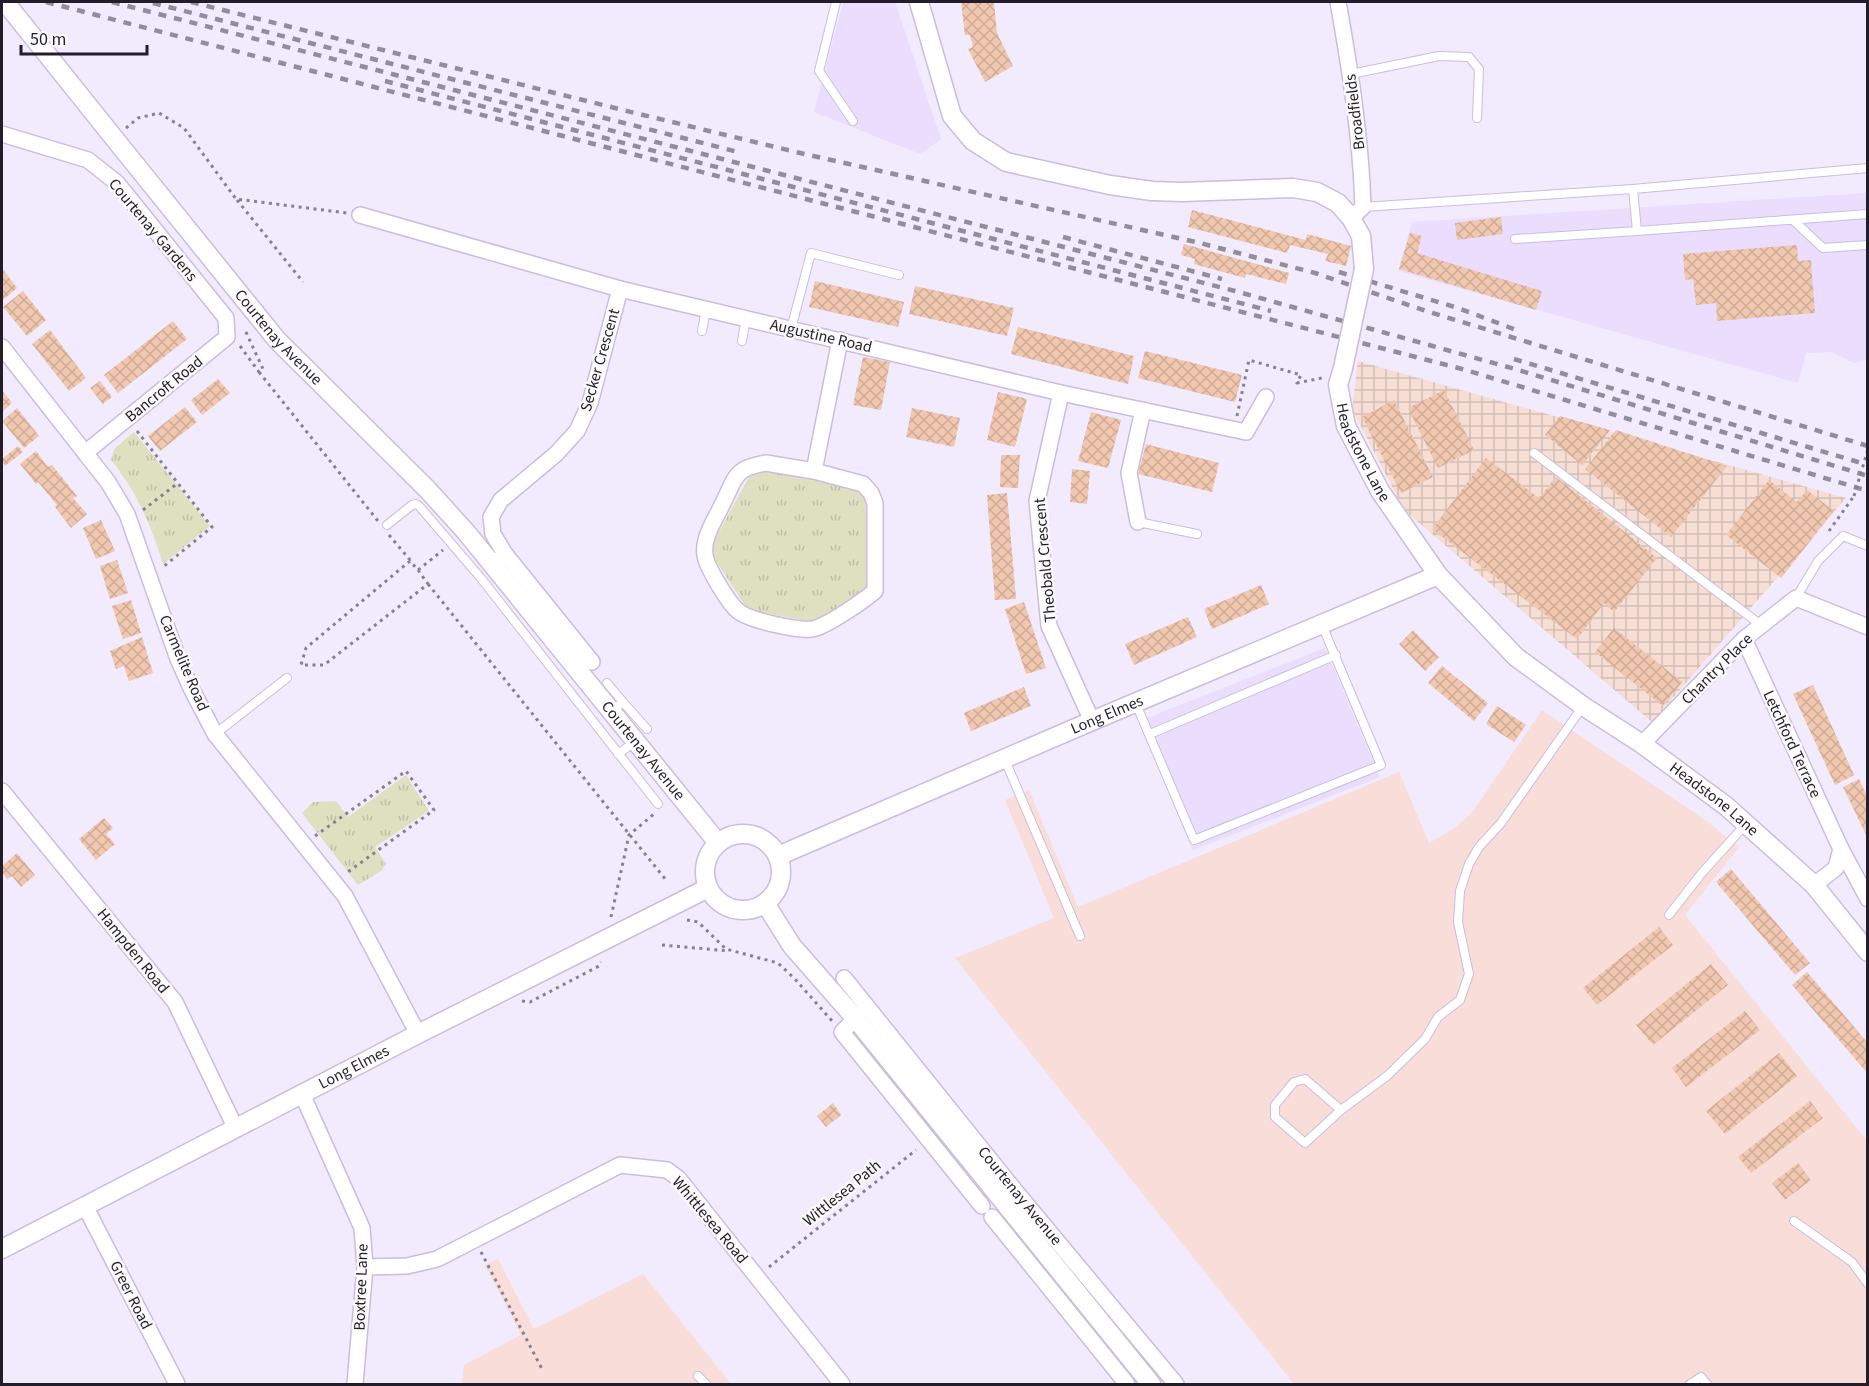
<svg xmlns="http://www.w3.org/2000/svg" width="1869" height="1386" font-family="'Source Sans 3',sans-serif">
<defs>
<pattern id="industrial-grid" width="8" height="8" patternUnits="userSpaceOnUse" patternTransform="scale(1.5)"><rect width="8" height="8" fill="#f6ded4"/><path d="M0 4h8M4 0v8" fill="none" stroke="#d3beb6"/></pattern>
<pattern id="grass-tufts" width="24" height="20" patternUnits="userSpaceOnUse" patternTransform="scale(1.5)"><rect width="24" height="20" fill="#dee0c0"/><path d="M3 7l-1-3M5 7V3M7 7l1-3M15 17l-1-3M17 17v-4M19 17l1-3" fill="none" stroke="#bec0a5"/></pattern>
<pattern id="building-cross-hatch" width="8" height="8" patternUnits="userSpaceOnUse" patternTransform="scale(1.5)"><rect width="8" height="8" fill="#f1c8af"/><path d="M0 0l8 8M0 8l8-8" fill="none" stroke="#ceab97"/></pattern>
</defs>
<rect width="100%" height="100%" fill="#f2eafd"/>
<!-- built -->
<path fill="#ebddfd" d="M843 2H895L941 139 920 154 814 112Z
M1867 193V360L1854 363 1831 352 1806 353 1798 383 1398 271 1412 222Z
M1325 648 1380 777 1193 850 1142 720Z"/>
<!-- industrial -->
<path fill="url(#industrial-grid)" d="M1358 361 1846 498 1652 722 1404 510 1352 409Z"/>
<!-- education -->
<path fill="#f8ddd9" d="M1542 710 1705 820 1739 847 1685 915 1867 1141V1384H1294L955 958 1054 918 1005 800 1029 790 1078 907 1399 772 1429 843 1455 828 1474 810Z
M498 1259 534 1329 643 1274 731 1384H462L464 1365 521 1335 485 1265Z"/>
<!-- grass -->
<path fill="url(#grass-tufts)" d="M134 432 210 526 163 564C151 525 137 492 111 460L114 449Z
M755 466 865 493 870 586 814 622 748 610 709 550Z
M406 775 429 811 375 847 386 864 381 871 358 885 302 813 313 802 336 801 348 817Z"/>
<!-- building -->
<path fill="url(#building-cross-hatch)" d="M961 2H994L997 33 1013 66 985 82 968 49 973 47 970 35H965Z
M1192 210 1306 240 1307 234 1351 246 1346 266 1325 261 1328 254 1290 245 1287 253 1188 227Z
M1501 217 1503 234 1457 240 1455 223Z
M1410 233 1422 236 1417 253 1542 291 1536 310 1399 269Z
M1184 244 1289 273 1286 284 1246 274 1245 278 1194 264 1195 259 1181 255Z
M1797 245 1798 261 1811 260 1815 313 1717 321 1716 303 1696 305 1693 279 1685 280 1683 254Z
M2 268 17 288 2 301Z
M815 281 904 302 898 327 809 307Z
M915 286 1014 308 1007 336 909 314Z
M23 291 46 320 27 336 3 307Z
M173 321 187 339 118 393 104 375Z
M1018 327 1134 356 1128 384 1011 354Z
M50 330 86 378 69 391 32 344Z
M1145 351 1242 375 1235 402 1138 378Z
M863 357 890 362 881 410 853 405Z
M218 379 230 393 202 415 191 400Z
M100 381 112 397 103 404 90 388Z
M2 390 12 403 2 412Z
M1444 390 1474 450 1438 468 1408 408Z
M998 392 1027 399 1015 447 987 440Z
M1394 400 1433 477 1401 493 1362 417Z
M185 407 197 422 160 451 148 436Z
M17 408 39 436 24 448 2 421Z
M912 408 960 418 954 447 906 437Z
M1091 412 1121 420 1108 468 1078 461Z
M1560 416 1610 430 1582 465 1545 435Z
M1616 430 1727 466 1671 537 1585 469Z
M1146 444 1219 463 1212 492 1138 474Z
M18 446 23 452 5 466 2 459Z
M36 451 48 467 52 465 77 496 73 498 87 514 71 528 55 507 57 505 38 482 36 484 20 464Z
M1001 455H1020L1018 488 1000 487Z
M1486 458 1539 498 1556 477 1657 558 1614 612 1604 603 1577 639 1432 529Z
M1072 469 1090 471 1087 504 1070 502Z
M1769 480 1797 502 1807 490 1834 511 1781 578 1726 535Z
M1007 493 1016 599 995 600 987 495Z
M101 520 115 551 96 559 83 528Z
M117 560 128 593 110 599 100 566Z
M1261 585 1269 604 1212 629 1204 609Z
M131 600 141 633 123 639 112 606Z
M1024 602 1046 668 1026 674 1005 609Z
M1188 617 1197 637 1134 665 1125 644Z
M1614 628 1682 682 1663 706 1595 652Z
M1413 630 1439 657 1425 671 1399 644Z
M142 637 153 673 129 681 124 666 116 669 110 651Z
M1442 666 1488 703 1474 721 1428 683Z
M1813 685 1854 775 1835 785 1793 694Z
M1024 687 1031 706 971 731 964 713Z
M1497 706 1526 725 1514 742 1486 724Z
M1859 779 1868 798V839L1843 787Z
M104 818 113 828 106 834 115 844 96 860 79 839Z
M17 853 35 875 21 887 12 876 7 879 2 872V866Z
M1731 869 1810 963 1795 975 1716 882Z
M1659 927 1673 945 1597 1005 1583 988Z
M1711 964 1728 985 1653 1045 1636 1025Z
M1807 972 1868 1043V1074L1792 985Z
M1745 1011 1760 1030 1686 1087 1672 1068Z
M1779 1053 1797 1076 1725 1134 1706 1111Z
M1810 1101 1823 1118 1751 1173 1738 1157Z
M833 1103 841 1115 826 1127 817 1116Z
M1798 1163 1811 1180 1785 1200 1772 1183Z"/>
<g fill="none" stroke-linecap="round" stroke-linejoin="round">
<!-- service casing -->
<g stroke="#cabddd" stroke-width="10">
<path id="service" d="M836 2 819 71 853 121
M1351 74 1439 56 1469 57 1479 69 1477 118
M1363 207 1633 189 1868 168
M1793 220 1823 248 1868 245
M1637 231 1868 214
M1515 239 1637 231 1633 189
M791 329 811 253 899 275
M702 331 706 309
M742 341 746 318
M1534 453 1761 625
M1138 522 1197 534
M387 525 412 505 416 504 419 506 480 577 658 804
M1796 598 1818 561 1843 536 1868 546
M607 683 623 702
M1136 704 1194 840 1381 765 1322 625
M612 711 623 702 647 729
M215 734 287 678
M1150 734 1336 655
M618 754 636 741
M1005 760 1080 936
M1669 915 1701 874 1745 825
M1341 1110 1305 1079 1294 1082 1275 1105V1117L1305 1143 1341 1110 1387 1076 1425 1039 1438 1017 1460 1000 1469 974 1458 922 1460 891 1469 864 1479 847 1501 823 1583 706
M1794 1221 1852 1262 1868 1284
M698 1376 706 1384
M1690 1384 1701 1377 1707 1384"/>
</g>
<!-- minor casing -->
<g stroke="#cabddd" stroke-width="18">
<g id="minor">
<path d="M1338 2C1350 69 1361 138 1363 207L1351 218"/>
<path d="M2 134 88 160 117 183 226 318 227 337 85 453"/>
<path d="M360 215 620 289 1061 393 1246 432 1266 397"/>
<path d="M2 347 108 482 127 514 178 659 191 688 215 734 345 896 418 1034"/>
<path d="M1061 393 1037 501 1049 626 1092 721"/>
<path d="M766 463 814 471 863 484 871 493 875 503V591C863 601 826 627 812 629 799 631 746 620 737 610 728 602 706 566 705 555 702 538 716 518 723 503 736 477 734 468 766 463Z"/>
<path d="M814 471 840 340"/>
<path d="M1138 522 1129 473 1143 410"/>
<path d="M505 554 592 662"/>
<path d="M493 565 505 554 493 534 491 517 501 500 556 454 577 431 590 403 620 289"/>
<path d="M1744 639 1841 849 1836 868 1814 885"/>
<path d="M1642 744 1744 639 1796 598 1868 627"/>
<path d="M2 791 175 1002 236 1129"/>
<path d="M1841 849 1868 899"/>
<path id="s1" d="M844 978 1017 1193 1176 1384"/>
<path d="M864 1010 842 1032 982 1206"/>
<path d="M302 1094 362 1228 365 1267 355 1384"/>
<path d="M85 1206 177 1384"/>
<path d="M992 1217 1127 1384"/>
<path d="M365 1267 407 1266 437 1259 620 1165 667 1170 679 1179 842 1384"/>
</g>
</g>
<!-- tertiary casing -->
<g stroke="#cabddd" stroke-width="21">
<g id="tertiary">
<path d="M919 2 952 116 973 141 1006 162 1110 185 1152 191 1182 192 1293 188 1317 192 1338 203 1351 218 1361 236 1364 269"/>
<path id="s2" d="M118 143 277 340 427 489 466 532 718 843"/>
<path id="s3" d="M1343 368 1338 385 1346 426 1380 491 1438 575 1516 657 1583 706 1642 744 1726 806 1814 885 1868 952"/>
<circle cx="743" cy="872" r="38"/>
<path id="s4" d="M778 856 1092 721 1438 575"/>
<path d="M765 903 792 946 856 1019 1151 1384"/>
<path id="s5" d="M2 1249 418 1034 708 888"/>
</g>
</g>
<!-- path -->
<path stroke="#86808f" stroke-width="3" stroke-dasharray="3 4.5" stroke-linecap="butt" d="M126 128 138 118 159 113 184 128 236 199 347 213
M237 200 303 282
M240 346 259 372 263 369 245 330
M259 372 378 521
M1237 416 1249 360 1301 375 1297 383 1322 378
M137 431 212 527 163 567
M143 510 178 483
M1829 531 1854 496
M389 535 410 560
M418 570 428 584 324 665H301L306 648 410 561 418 570 443 550
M428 584 666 880
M315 836 406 771 434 810 345 874
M611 917 629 835 654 814
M687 920 698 922 726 949 778 963 795 979 833 1022
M662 945 729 951
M522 1001 530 1002 599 966 601 962
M481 1252 542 1369
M769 1267 916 1150"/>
<!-- service -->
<use href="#service" stroke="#fff" stroke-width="8"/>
<!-- minor -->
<use href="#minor" stroke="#fff" stroke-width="15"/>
<!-- tertiary -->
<use href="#tertiary" stroke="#fff" stroke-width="18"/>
<!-- rail -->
<path stroke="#928c9b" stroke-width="4.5" stroke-dasharray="8 8" stroke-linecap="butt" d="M46 2 1462 369 1868 491
M112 2 1235 291 1515 369 1868 476
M191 2 635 113 800 153 1196 242 1315 273 1426 311 1868 446
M153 3 738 152
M385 81 1271 311
M1063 237 1222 279
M1339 272 1458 308 1519 331
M1514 359 1868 465"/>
<!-- tertiary-bridge casing -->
<g stroke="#cabddd" stroke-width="21" stroke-linecap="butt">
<path id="tertiary-bridge" d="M5 2 118 143
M1343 368 1364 269"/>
</g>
<!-- path-bridge -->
<path stroke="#86808f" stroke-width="3" stroke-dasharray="3 4.5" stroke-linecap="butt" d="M1854 496 1868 449"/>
<!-- tertiary-bridge -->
<use href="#tertiary-bridge" stroke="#fff" stroke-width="18"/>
</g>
<g text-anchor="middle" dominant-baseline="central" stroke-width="5" stroke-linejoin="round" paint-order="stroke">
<!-- street labels -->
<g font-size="16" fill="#221d29" stroke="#fbfbfb">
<text transform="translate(1355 112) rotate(-97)">Broadfields</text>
<text transform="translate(153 230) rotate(50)">Courtenay Gardens</text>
<text stroke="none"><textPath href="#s2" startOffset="252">Courtenay Avenue</textPath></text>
<text transform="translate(821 336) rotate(13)">Augustine Road</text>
<text transform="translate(600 360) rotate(-74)">Secker Crescent</text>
<text transform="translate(164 389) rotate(-39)">Bancroft Road</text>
<text stroke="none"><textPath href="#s3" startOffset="90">Headstone Lane</textPath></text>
<text transform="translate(1045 560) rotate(-95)">Theobald Crescent</text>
<text transform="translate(184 663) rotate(67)">Carmelite Road</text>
<text transform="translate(1717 669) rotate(-45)">Chantry Place</text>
<text stroke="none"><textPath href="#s4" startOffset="358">Long Elmes</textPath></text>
<text transform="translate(1792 744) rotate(65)">Letchford Terrace</text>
<text stroke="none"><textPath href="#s2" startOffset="804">Courtenay Avenue</textPath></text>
<text stroke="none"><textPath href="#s3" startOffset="592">Headstone Lane</textPath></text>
<text transform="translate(133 951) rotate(51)">Hampden Road</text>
<text stroke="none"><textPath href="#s5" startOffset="396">Long Elmes</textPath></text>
<text transform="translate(842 1193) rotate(-39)">Wittlesea Path</text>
<text stroke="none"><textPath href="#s1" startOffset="280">Courtenay Avenue</textPath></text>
<text transform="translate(710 1220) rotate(50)">Whittlesea Road</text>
<text transform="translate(361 1287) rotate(-88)">Boxtree Lane</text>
<text transform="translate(131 1295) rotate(63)">Greer Road</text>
</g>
</g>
<!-- border -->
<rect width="1869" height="1386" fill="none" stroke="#221d29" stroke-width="6"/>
<!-- scale -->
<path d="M21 45v9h126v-9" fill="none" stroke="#221d29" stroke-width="3"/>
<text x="30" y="45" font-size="18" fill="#221d29" stroke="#fbfbfb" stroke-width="4.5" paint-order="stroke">50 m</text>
</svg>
